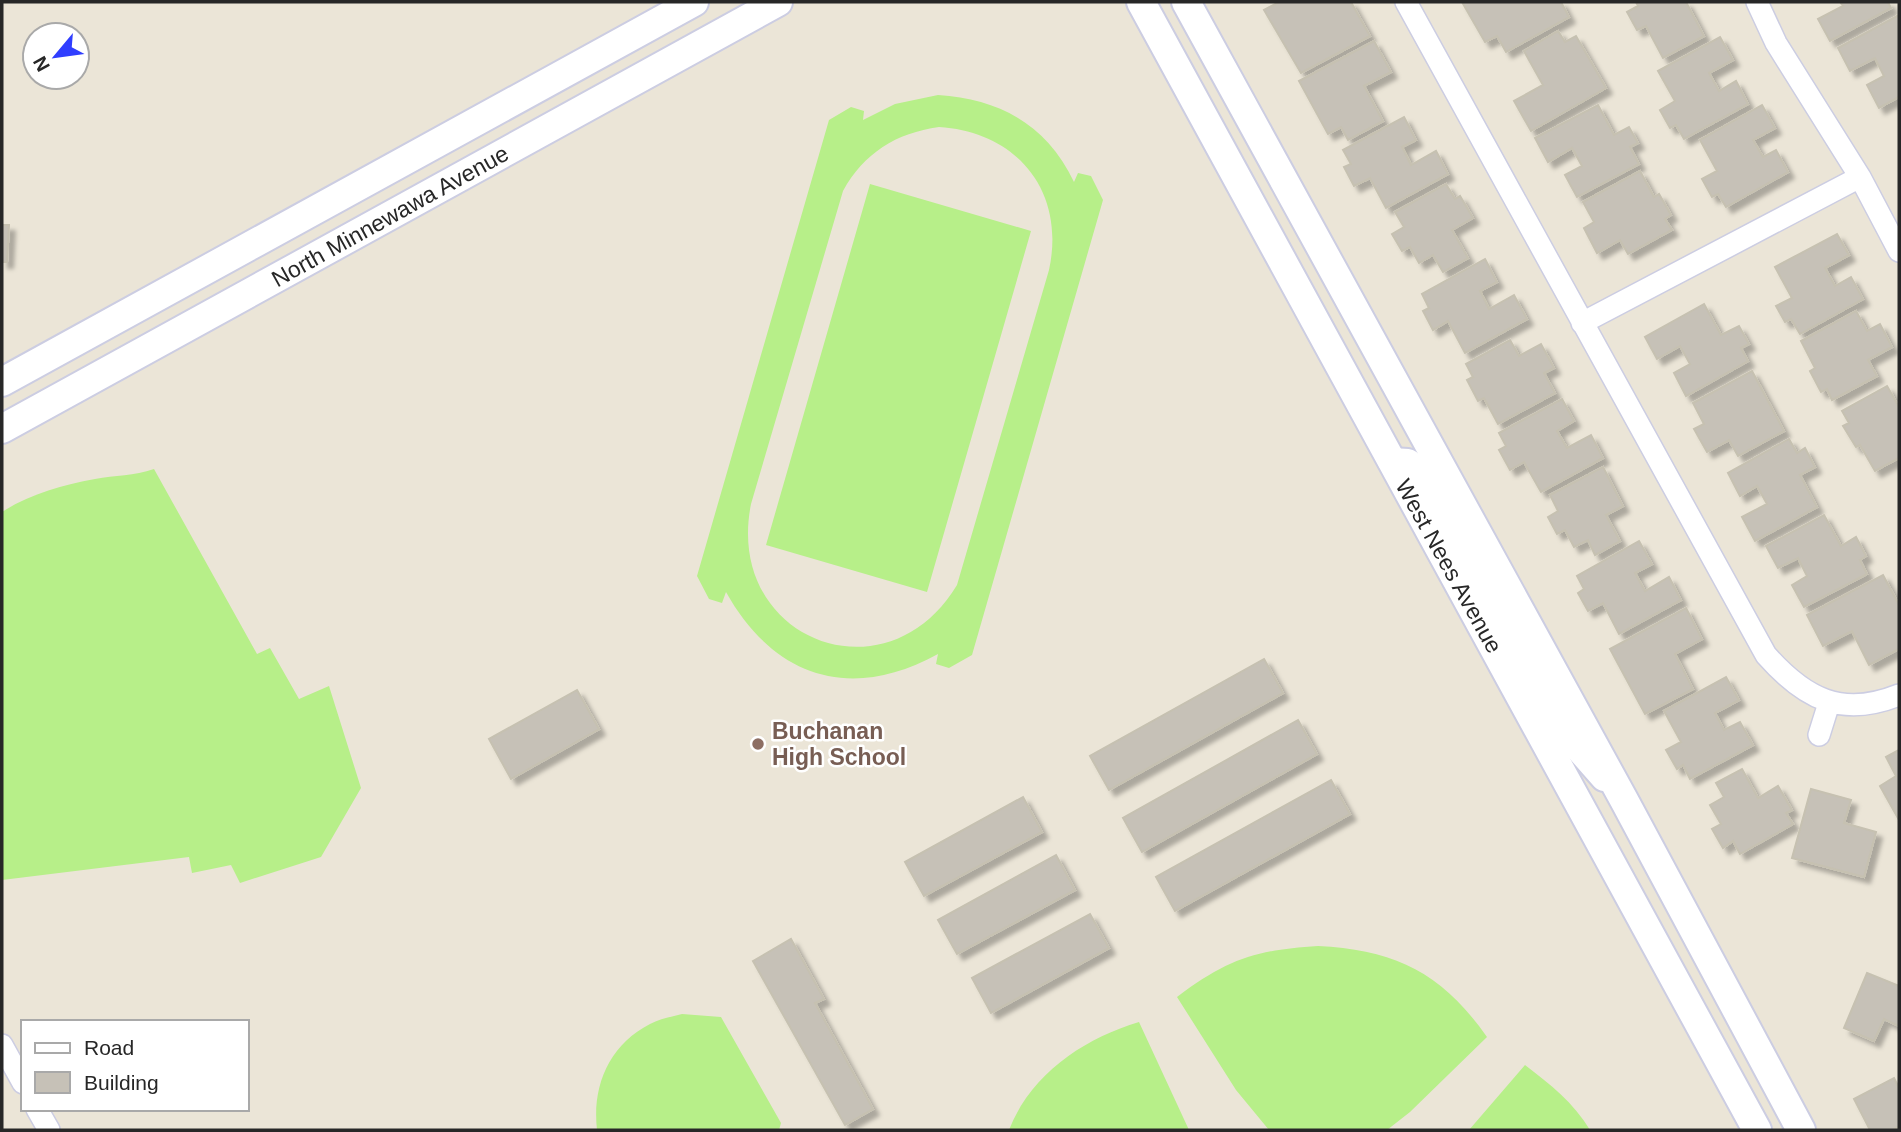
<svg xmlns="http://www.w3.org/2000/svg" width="1901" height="1132" font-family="Helvetica,sans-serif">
<defs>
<filter id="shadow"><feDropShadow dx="6" dy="6" stdDeviation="2" flood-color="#0004"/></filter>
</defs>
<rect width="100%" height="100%" fill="#ebe5d7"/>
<!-- pitch -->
<path fill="#b7ef89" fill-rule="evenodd" d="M938 95C1000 99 1047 125 1074 182L1078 173 1091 176 1103 200 972 655 949 668 936 664 938 654C851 702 774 678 726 592L722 603 709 599 697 576 829 120 851 107 864 111 863 120 895 104ZM939 127C1018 132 1066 192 1049 270L957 585C886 703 724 639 751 504L843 191C864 153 896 133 939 127Z
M870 184 1031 231 927 592 766 545Z
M154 469 257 654 270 648 299 699 329 686 361 788 321 857 240 883 231 865 192 873 189 857 2 880V512C30 494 62 485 95 479 115 475 134 476 154 469Z
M1318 946C1396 950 1442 973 1487 1037L1410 1112 1387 1130H1269L1236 1090 1177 997C1228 959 1255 950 1318 946Z
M682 1014 721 1017 781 1123 779 1130H597C592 1086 609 1045 650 1024 659 1019 671 1017 682 1014Z
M1139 1022 1189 1130H1009C1031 1074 1083 1039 1139 1022Z
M1525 1065C1550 1084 1574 1103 1590 1130H1469Z"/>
<!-- building -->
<path fill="#c6c1b7" stroke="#c6c1b1" stroke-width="2" filter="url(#shadow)" d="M1279 2H1351L1370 36 1301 73 1264 10Z
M1462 2H1561L1569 17 1506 52 1497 36 1485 42Z
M1636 2H1686L1704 36 1663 58 1646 26 1637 30 1627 12 1638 6Z
M1840 2H1888L1891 8 1830 41 1818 19 1843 6Z
M1899 15V97L1879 108 1867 85 1884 76 1875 58 1850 71 1838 48Z
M1558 31 1565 42 1576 36 1606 88 1531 131 1514 101 1543 85 1524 51Z
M1720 37 1733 60 1709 73 1719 91 1736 81 1748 104 1684 139 1676 125 1670 128 1660 110 1675 101 1658 71Z
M1374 41 1391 72 1364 86 1383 121 1348 140 1341 127 1328 134 1299 81Z
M1598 105 1614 135 1629 127 1638 143 1630 147 1639 164 1577 197 1565 175 1582 166 1572 148 1548 162 1535 138Z
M1762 105 1775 128 1753 140 1763 157 1776 150 1788 172 1726 207 1718 194 1712 197 1702 179 1717 171 1700 140Z
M1404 117 1416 140 1402 147 1411 165 1436 151 1448 174 1386 208 1370 178 1354 186 1344 167 1351 164 1343 150Z
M1640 171 1654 197 1659 194 1671 215 1665 219 1672 230 1628 254 1620 240 1597 253 1584 228 1594 222 1583 202Z
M1446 184 1455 199 1460 196 1473 218 1452 230 1468 258 1443 272 1433 255 1419 263 1410 247 1402 251 1392 234 1404 227 1395 212Z
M2 225H9L7 262H2Z
M1837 234 1849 255 1825 268 1835 286 1851 277 1863 299 1800 334 1791 319 1785 322 1776 306 1792 298 1775 267Z
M1485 259 1497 282 1480 291 1489 309 1514 295 1527 319 1465 353 1448 321 1433 330 1423 311 1429 308 1422 294Z
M1704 304 1721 335 1739 326 1749 344 1741 348 1748 361 1686 396 1674 373 1690 364 1680 346 1657 359 1645 337Z
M1856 311 1867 331 1880 324 1892 347 1868 360 1877 376 1832 400 1827 389 1821 392 1810 371 1815 368 1801 341Z
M1510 340 1519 356 1541 344 1554 368 1544 373 1555 393 1498 424 1484 398 1478 401 1467 380 1473 377 1466 364Z
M1752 371 1784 431 1738 456 1729 440 1707 452 1694 429 1704 424 1693 403Z
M1887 386 1899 407V458L1875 471 1860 445 1856 447 1843 426 1849 423 1842 411Z
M1562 399 1574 421 1557 431 1567 448 1591 435 1603 458 1541 492 1524 462 1510 470 1499 450 1506 446 1499 433Z
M1789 439 1797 453 1805 448 1815 467 1800 475 1817 507 1755 541 1742 517 1767 504 1757 486 1740 496 1728 473Z
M1603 467 1623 506 1606 515 1620 541 1595 555 1588 540 1574 547 1565 530 1557 534 1548 517 1558 511 1550 495Z
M1824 515 1841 546 1856 537 1866 556 1860 560 1867 574 1804 607 1792 585 1807 576 1798 558 1778 568 1766 546Z
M1639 541 1652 564 1635 573 1645 591 1669 577 1681 600 1619 634 1603 603 1588 611 1578 593 1584 589 1577 576Z
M1883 575 1899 605V649L1869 665 1852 631 1823 646 1807 615Z
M1686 608 1702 639 1675 654 1693 689 1645 714 1610 649Z
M1264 659 1283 693 1109 790 1090 756Z
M1726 677 1739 700 1715 713 1724 730 1740 722 1753 745 1690 779 1683 765 1677 769 1666 750 1681 742 1664 711Z
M577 690 599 729 511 779 489 739Z
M1298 720 1317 754 1142 852 1123 818Z
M1899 750V820L1880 786 1896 776 1886 757Z
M1742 769 1758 798 1778 786 1792 810 1786 813 1793 824 1740 854 1733 841 1723 848 1712 829 1721 824 1710 805 1724 797 1716 783Z
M1331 780 1350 814 1175 911 1156 877Z
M1811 789 1851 800 1844 823 1876 832 1864 877 1792 858Z
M1023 797 1042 832 924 896 905 862Z
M1056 855 1075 890 957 954 938 920Z
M1090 914 1109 948 991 1013 972 978Z
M791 939 824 999 815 1003 873 1109 845 1125 753 961Z
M1867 973 1899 986V1026L1884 1019 1874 1041 1844 1028Z
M1894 1078 1899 1088V1126L1892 1130H1870L1854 1099Z"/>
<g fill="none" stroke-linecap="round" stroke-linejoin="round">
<!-- minor casing -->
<g stroke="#cccde2" stroke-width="24">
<path id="minor" d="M1406 2 1766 655C1805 699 1842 718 1899 695
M1757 2 1776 43 1860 177 1899 251
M1582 323 1860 177
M1819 735 1829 703
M2 1045 23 1083
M37 1109 49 1130"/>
</g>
<!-- tertiary casing -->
<g stroke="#cccde2" stroke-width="30">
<path id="tertiary" d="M1391 461 1408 462 1421 473 1568 737 1604 778"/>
</g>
<!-- secondary casing -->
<g stroke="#cccde2" stroke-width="32">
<path id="secondary" d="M1141 2 1757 1130
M1186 2 1624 800 1801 1130
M2 382 694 2
M2 429 778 2"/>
</g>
<!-- minor -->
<use href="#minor" stroke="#fff" stroke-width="21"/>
<!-- tertiary -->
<use href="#tertiary" stroke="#fff" stroke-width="26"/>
<!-- secondary -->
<use href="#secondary" stroke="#fff" stroke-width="28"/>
</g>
<!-- markers -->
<circle fill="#8d6e63" stroke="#fff" stroke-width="2.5" cx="758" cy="744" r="7"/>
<g text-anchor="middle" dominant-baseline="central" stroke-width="5" stroke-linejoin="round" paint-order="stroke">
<!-- street labels -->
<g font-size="23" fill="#272727" stroke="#fff">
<text transform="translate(390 216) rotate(-29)">North Minnewawa Avenue</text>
<text transform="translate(1449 566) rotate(61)">West Nees Avenue</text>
</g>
<!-- education labels -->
<g font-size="23" font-weight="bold" fill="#785e54" stroke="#fff" text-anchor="start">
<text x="772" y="731">Buchanan<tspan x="772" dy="26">High School</tspan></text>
</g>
</g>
<!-- border -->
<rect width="1901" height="1132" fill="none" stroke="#272727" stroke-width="7"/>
<!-- legend -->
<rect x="21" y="1020" width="228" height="91" fill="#ffffff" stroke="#a9a9a9" stroke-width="2"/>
<rect x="35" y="1043" width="35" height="10" fill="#ffffff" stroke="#a9a9a9" stroke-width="2"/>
<text x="84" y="1055" font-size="21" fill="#272727">Road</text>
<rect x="35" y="1072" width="35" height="21" fill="#c6c1b7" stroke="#a9a9a9" stroke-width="2"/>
<text x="84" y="1090" font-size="21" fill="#272727">Building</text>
<!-- north arrow -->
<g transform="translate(56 56) rotate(241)"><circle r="33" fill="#ffffff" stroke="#a9a9a9" stroke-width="2"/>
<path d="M0-5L12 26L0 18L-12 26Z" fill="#303eff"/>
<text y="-10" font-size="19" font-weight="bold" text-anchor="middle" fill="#272727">N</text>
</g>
</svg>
